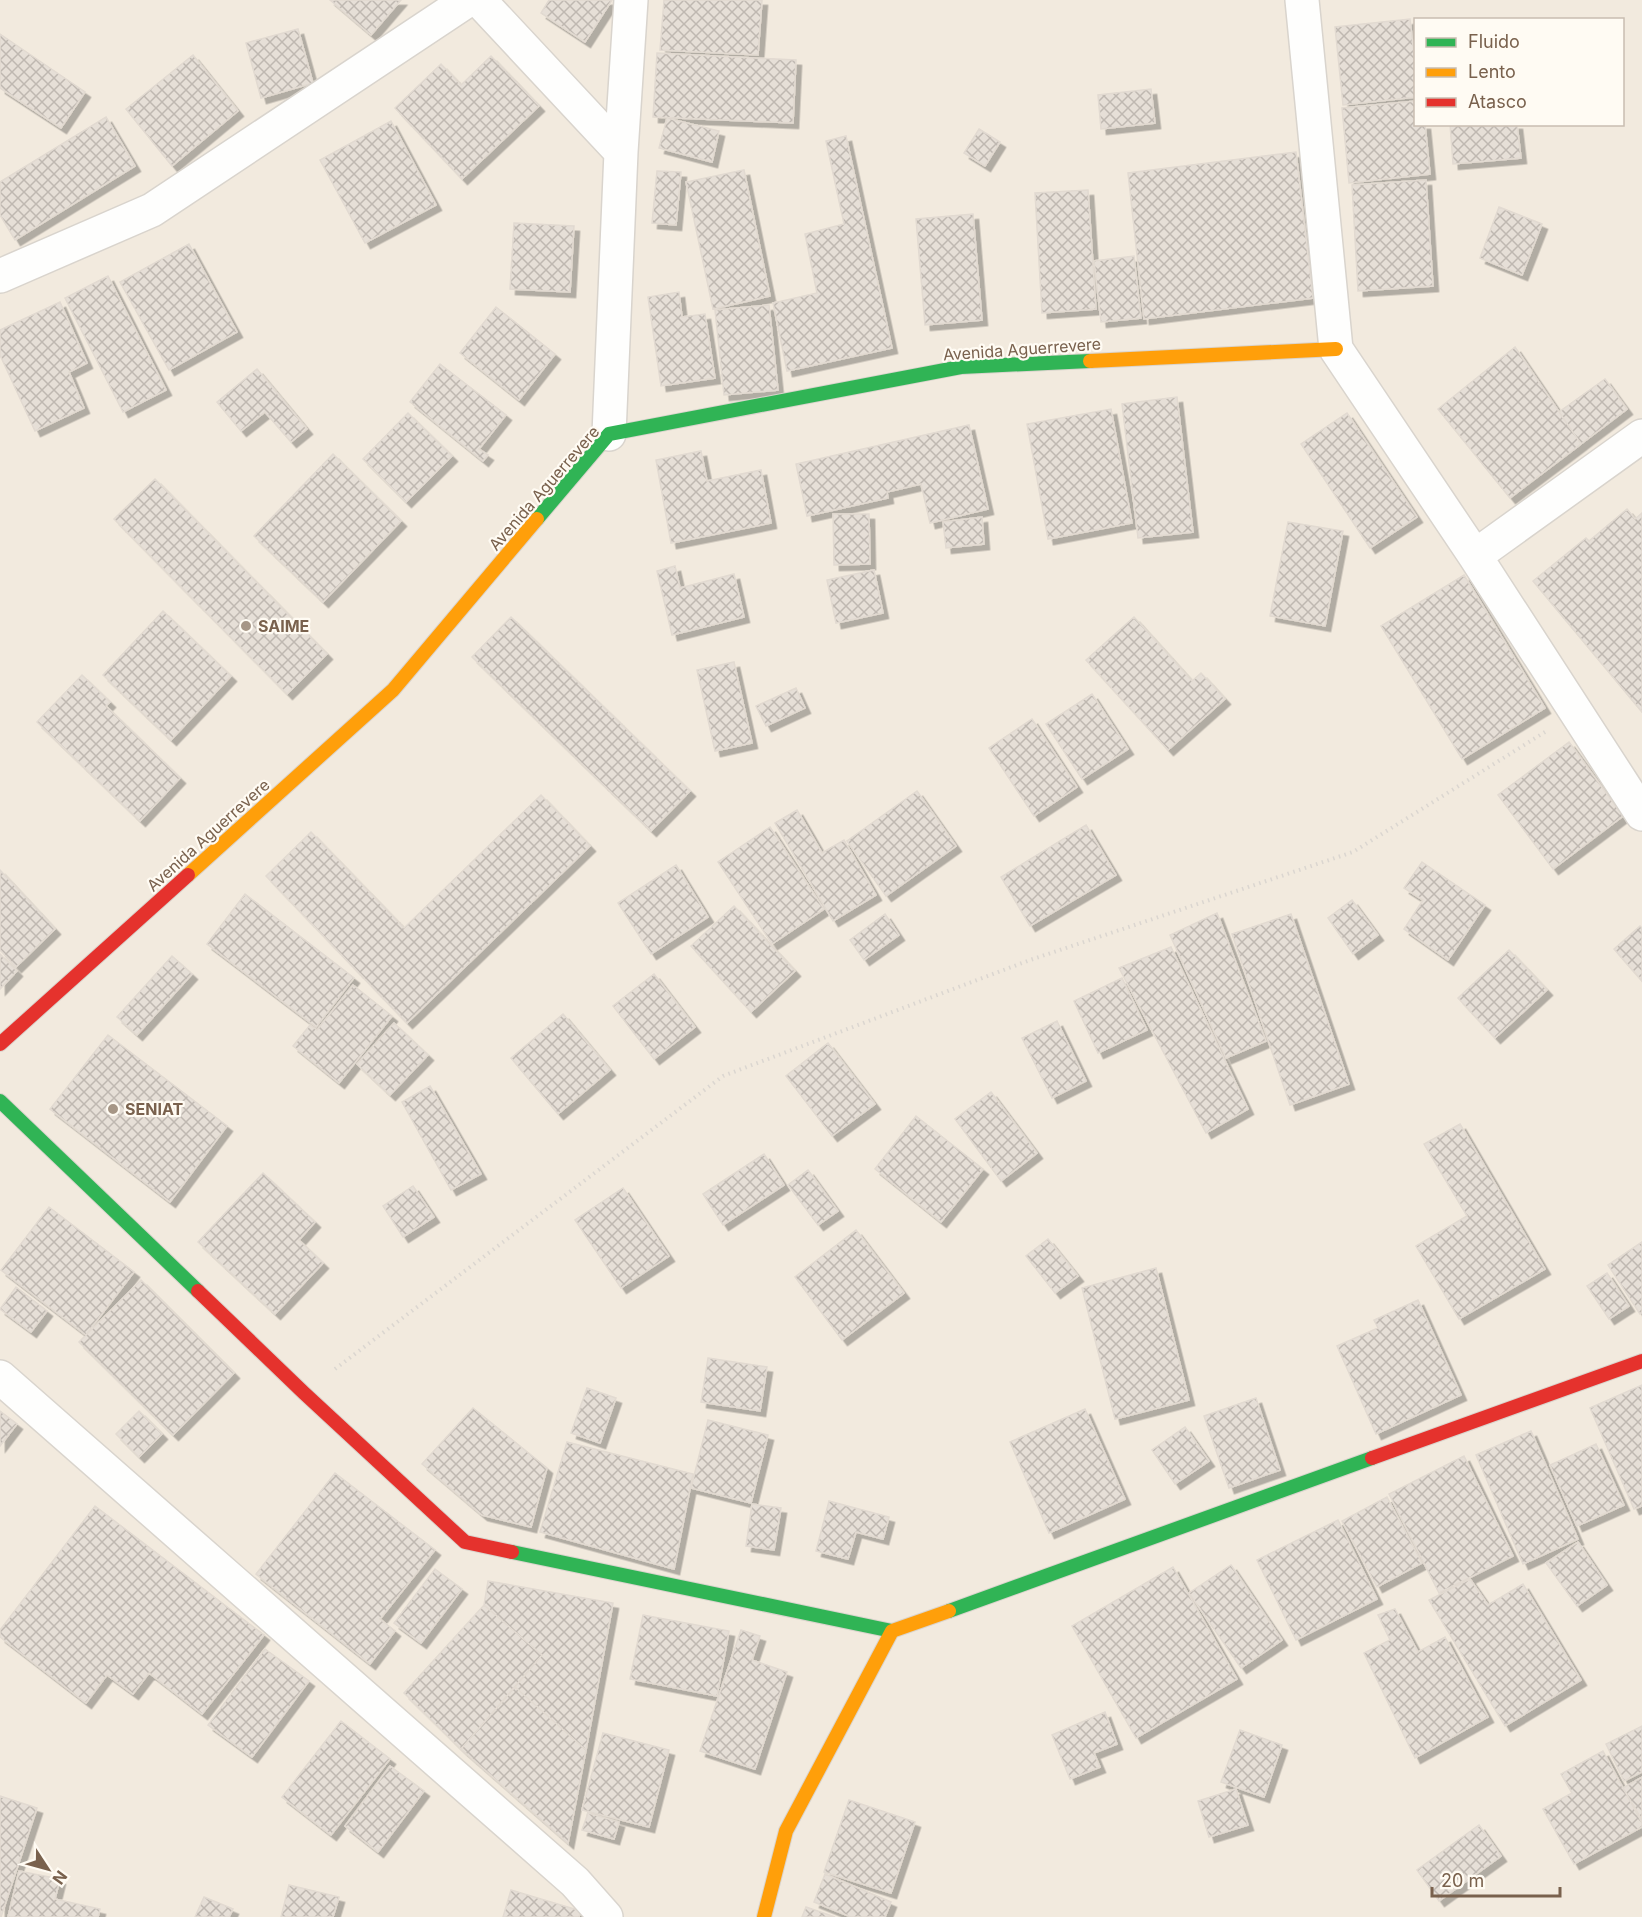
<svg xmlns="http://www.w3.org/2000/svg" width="1642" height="1917" font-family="Inter,sans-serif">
<defs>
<pattern id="building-cross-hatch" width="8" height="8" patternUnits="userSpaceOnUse" patternTransform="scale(1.5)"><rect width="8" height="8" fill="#e6dfd7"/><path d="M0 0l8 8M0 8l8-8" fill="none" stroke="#bfb8b1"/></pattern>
<filter id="shadow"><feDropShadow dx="5.5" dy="5.5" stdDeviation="0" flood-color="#0004"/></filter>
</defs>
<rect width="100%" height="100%" fill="#f9f7f0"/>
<!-- residential -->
<path fill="#f2eade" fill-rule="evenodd" d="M0 0H1642V1917H0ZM1416 20H1622V124H1416Z"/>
<!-- building -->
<path fill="url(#building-cross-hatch)" stroke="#e2dad1" stroke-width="1.5" filter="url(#shadow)" d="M330 0H401L371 35Z
M549 0H612L585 42 541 13Z
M664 0H762L758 55 660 50Z
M1410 19 1416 73V97L1343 105 1335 27Z
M298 29 313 83 261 98 246 43Z
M0 34 85 92 61 128 0 88Z
M657 53 796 60 793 123 653 117Z
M193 55 238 111 172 166 126 109Z
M491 56 539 106 462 179 395 108 441 64 461 85Z
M1151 89 1155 123 1101 129 1098 95Z
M1416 101V124H1425L1430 174 1349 183 1342 108Z
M106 117 135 166 15 240 0 215V182Z
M667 118 719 131 712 162 659 148Z
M391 121 436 205 365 243 320 160Z
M1450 124H1517L1521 158 1453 164Z
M979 129 1000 142 985 166 964 153Z
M846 136 892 348 787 371 773 303 817 293 805 234 844 224 826 141Z
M1296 152 1313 298 1144 319 1128 173Z
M744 170 770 296 713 309 686 182Z
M657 171 681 172 676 225 652 223Z
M1426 180 1433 286 1358 291 1352 185Z
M1088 190 1096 309 1042 313 1035 193Z
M1499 207 1542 224 1522 275 1480 258Z
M973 214 982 320 925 325 916 219Z
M514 223 574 226 570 292 510 289Z
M189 244 237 332 169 370 120 282Z
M1134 256 1141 318 1101 322 1094 261Z
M108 276 166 390 123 412 65 298Z
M679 292 682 317 705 314 715 378 661 386 648 297Z
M60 302 87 363 69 372 84 408 35 431 0 355V330Z
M769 305 778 390 724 395 715 310Z
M496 307 555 354 519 400 460 353Z
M1515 347 1581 444 1510 498 1438 409Z
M440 364 506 415 479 449 488 455 483 461 410 402Z
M257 369 307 429 291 442 265 412 241 431 217 402Z
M1605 379 1627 409 1581 444 1559 412Z
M1177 397 1193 532 1138 538 1122 404Z
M1111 409 1132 523 1048 539 1027 424Z
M408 413 452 456 406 502 363 459Z
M1347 413 1417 517 1370 548 1301 444Z
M969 425 988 509 930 523 921 484 887 492 888 498 807 516 796 464Z
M701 451 707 481 761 470 771 523 671 543 656 460Z
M333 454 401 521 323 602 254 536Z
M155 479 327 654 287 694 114 519Z
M1627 509 1635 519 1642 513V712L1533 581 1586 538 1589 541Z
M833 514H869L870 564 834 565Z
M982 517 984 544 946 548 943 522Z
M1288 522 1343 531 1325 626 1270 616Z
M675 566 680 588 734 574 744 617 672 635 657 571Z
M874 570 883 613 836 623 827 580Z
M1464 575 1545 708 1462 759 1381 626Z
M163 611 231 676 171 740 103 675Z
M511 617 690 791 651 831 472 657Z
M1134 617 1192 681 1201 673 1225 699 1168 750 1086 660Z
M734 662 752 743 715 751 697 670Z
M82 675 110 702 106 706 180 778 140 821 37 722Z
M796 688 805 708 766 726 756 706Z
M1092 694 1128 749 1082 779 1046 724Z
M1032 719 1077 787 1034 816 989 748Z
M1569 742 1623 816 1553 869 1498 795Z
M917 791 956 846 886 896 847 841Z
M541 795 590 846 407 1023 266 876 311 832 404 928Z
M797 810 822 853 844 840 876 895 833 921 775 823Z
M1086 825 1116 875 1030 926 1001 877Z
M770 827 824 909 772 944 718 862Z
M1422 862 1485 905 1448 960 1404 929 1423 900 1404 888Z
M676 865 708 917 651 954 618 903Z
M0 870 55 929 16 967 0 950Z
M245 894 354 978 316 1027 207 944Z
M1352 900 1378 935 1353 954 1328 918Z
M734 906 795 971 751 1012 691 946Z
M1217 913 1266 1041 1226 1058 1170 935Z
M885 914 899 935 864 960 850 940Z
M1291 914 1349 1084 1290 1105 1232 934Z
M1640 926 1642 928V981L1614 949Z
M1171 947 1248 1109 1206 1133 1119 968Z
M1509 950 1547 990 1495 1038 1458 998Z
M0 954 17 971 0 989Z
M172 956 192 974 137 1035 117 1017Z
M654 974 695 1027 654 1059 613 1006Z
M1122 978 1147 1030 1098 1053 1074 1001Z
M353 985 392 1016 339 1083 293 1046 310 1025 317 1030Z
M563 1014 610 1070 558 1114 511 1058Z
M1057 1021 1086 1081 1052 1098 1022 1038Z
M394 1023 428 1055 390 1095 357 1064Z
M108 1035 227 1126 170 1202 50 1109Z
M828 1043 875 1104 832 1136 786 1076Z
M430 1086 481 1174 451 1190 402 1102Z
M991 1092 1037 1153 1001 1181 955 1119Z
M916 1116 983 1169 941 1222 875 1169Z
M1460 1124 1545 1269 1459 1319 1416 1246 1467 1216 1424 1144Z
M764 1154 784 1185 723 1225 703 1194Z
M808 1170 838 1211 818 1225 788 1185Z
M263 1173 315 1222 299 1240 323 1263 275 1314 198 1242Z
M413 1186 434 1217 403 1237 383 1206Z
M623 1188 669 1256 621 1288 575 1220Z
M49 1207 134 1272 86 1335 1 1270Z
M856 1230 904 1293 842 1340 795 1277Z
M1048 1239 1078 1276 1055 1293 1026 1256Z
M1642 1242V1312L1640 1314 1608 1265Z
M1156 1268 1189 1400 1115 1419 1082 1288Z
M1607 1273 1629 1306 1609 1319 1587 1286Z
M141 1280 234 1373 173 1435 79 1342Z
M16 1287 47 1311 31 1332 0 1309Z
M1418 1300 1461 1395 1376 1434 1337 1346 1378 1328 1374 1320Z
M708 1358 767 1367 760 1411 701 1402Z
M1642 1385V1506L1634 1509 1590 1408Z
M587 1388 616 1398 600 1443 571 1433Z
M1256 1398 1280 1470 1229 1488 1204 1416Z
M473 1408 547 1468 531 1527 482 1515 422 1464Z
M1085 1409 1125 1499 1049 1533 1010 1442Z
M0 1411 17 1424 0 1446Z
M139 1411 162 1434 139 1457 116 1434Z
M708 1420 768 1435 751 1503 691 1488Z
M1185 1427 1209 1461 1175 1484 1152 1450Z
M1531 1431 1578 1539 1523 1564 1476 1455Z
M567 1442 693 1474 674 1569 540 1532Z
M1596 1444 1624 1505 1577 1526 1550 1465Z
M1464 1456 1513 1556 1439 1593 1389 1494Z
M335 1473 435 1550 380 1619 395 1631 370 1664 256 1574Z
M1387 1497 1422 1563 1377 1587 1342 1521Z
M829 1501 889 1517 883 1539 856 1532 848 1559 816 1551Z
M752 1504 781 1508 774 1550 746 1546Z
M95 1506 264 1635 202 1714 149 1673 133 1694 107 1675 86 1703 0 1637V1630Z
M1338 1520 1377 1599 1296 1640 1257 1560Z
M1578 1542 1607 1585 1577 1606 1546 1563Z
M1231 1565 1282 1640 1241 1668 1189 1593Z
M1173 1567 1237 1679 1136 1738 1072 1626Z
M435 1569 462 1589 421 1643 394 1623Z
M1470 1579 1488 1605 1523 1584 1581 1680 1505 1726 1429 1600Z
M488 1581 613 1603 586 1750 515 1687 542 1655 484 1605Z
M484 1605 542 1655 461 1749 404 1693Z
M1395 1609 1418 1652 1445 1637 1488 1717 1415 1758 1364 1653 1390 1640 1378 1615Z
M643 1615 729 1631 717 1696 630 1679Z
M741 1630 760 1636 752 1660 787 1672 755 1769 700 1751Z
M265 1649 309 1681 252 1757 208 1725Z
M515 1687 586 1750 568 1843 461 1749Z
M1105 1712 1117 1744 1094 1753 1100 1767 1070 1779 1052 1735Z
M341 1721 390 1759 331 1835 282 1797Z
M1642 1726V1772L1624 1781 1606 1744Z
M1240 1730 1282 1745 1264 1797 1221 1782Z
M603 1733 669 1750 649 1827 582 1810Z
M1603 1751 1642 1823V1827L1574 1864 1543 1809 1572 1793 1561 1774Z
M390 1766 424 1791 378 1852 345 1826Z
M1642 1777V1820L1623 1788Z
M1236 1789 1248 1825 1209 1837 1198 1801Z
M0 1796 37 1808 1 1917H0Z
M849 1800 915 1822 891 1893 824 1872Z
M588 1813 619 1822 614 1839 582 1830Z
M1479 1825 1501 1856 1439 1901 1417 1870Z
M19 1871 60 1879 55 1899 100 1909 98 1917H8Z
M825 1874 891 1902 885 1917H851L814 1902Z
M289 1885 339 1897 333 1917H281Z
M511 1890 581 1911 579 1917H503Z
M204 1897 233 1909 229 1917H195Z
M806 1907 835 1917H802Z"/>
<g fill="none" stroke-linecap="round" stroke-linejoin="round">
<!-- street casing -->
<g stroke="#d9d4cd" stroke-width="36">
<path id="street" d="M479 0 621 152
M1302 0 1336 349 1475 556 1642 814
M0 276 152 210 468 0
M609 434 621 152 631 0
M1475 556 1642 436
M0 1377 575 1882 606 1917"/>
</g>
<!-- fast casing -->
<g stroke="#dad4cd" stroke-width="16">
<path id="fast" d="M537 519 609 434 961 367 1090 361
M0 1101 198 1291
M512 1552 892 1631
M949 1611 1372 1458"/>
</g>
<!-- slow casing -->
<g stroke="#dad4cd" stroke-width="16">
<path id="slow" d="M1090 361 1336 349
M188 875 393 690 537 519
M764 1917 786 1831 892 1631 949 1611"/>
</g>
<!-- jam casing -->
<g stroke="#dad4cd" stroke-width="16">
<path id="jam" d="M0 1044 188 875
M198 1291 304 1393 465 1542 512 1552
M1372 1458 1642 1361"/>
</g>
<!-- path -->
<path stroke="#dbd6d0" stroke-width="4" stroke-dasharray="1.5 4.5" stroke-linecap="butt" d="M335 1369 723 1076 1030 960 1353 852 1545 732"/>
<!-- street -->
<use href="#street" stroke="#fefefd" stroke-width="33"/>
<!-- fast -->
<use href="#fast" stroke="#30b455" stroke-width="14"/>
<!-- slow -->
<use href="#slow" stroke="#ff9f0a" stroke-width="14"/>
<!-- jam -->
<use href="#jam" stroke="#e5322d" stroke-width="14"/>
</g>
<!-- markers -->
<g fill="#a69686" stroke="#fffbf3" stroke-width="2">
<circle cx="246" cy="626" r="6"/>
<circle cx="113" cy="1109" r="6"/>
</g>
<g text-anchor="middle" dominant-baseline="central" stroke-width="4.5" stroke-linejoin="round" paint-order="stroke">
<!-- street labels -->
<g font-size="16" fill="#79614d" stroke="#fffbf3">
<text transform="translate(1022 349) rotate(-4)">Avenida Aguerrevere</text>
<text transform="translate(544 488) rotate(-49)">Avenida Aguerrevere</text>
<text transform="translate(208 835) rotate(-42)">Avenida Aguerrevere</text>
</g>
<!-- poi labels -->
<g font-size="16" font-weight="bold" fill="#79614d" stroke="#fffbf3" text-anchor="start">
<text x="258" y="626">SAIME</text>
<text x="125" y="1109">SENIAT</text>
</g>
</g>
<!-- legend -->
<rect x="1414" y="18" width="210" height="108" fill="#fffbf3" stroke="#c9bdb1" stroke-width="1.5"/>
<rect x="1426" y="38" width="30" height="9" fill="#30b455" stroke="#c9bdb1" stroke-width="1.5"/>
<text x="1468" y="48" font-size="18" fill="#79614d">Fluido</text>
<rect x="1426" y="68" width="30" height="9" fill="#ff9f0a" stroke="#c9bdb1" stroke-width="1.5"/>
<text x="1468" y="78" font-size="18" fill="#79614d">Lento</text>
<rect x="1426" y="98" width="30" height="9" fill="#e5322d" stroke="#c9bdb1" stroke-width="1.5"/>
<text x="1468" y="108" font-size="18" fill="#79614d">Atasco</text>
<!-- north arrow -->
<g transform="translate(48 1869) rotate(126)" stroke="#fffbf3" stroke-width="4.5" paint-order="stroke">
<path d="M0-4.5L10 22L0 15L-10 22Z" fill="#79614d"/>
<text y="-9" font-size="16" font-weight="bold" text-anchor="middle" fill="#79614d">N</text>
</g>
<!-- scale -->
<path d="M1432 1887v9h128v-9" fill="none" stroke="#79614d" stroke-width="3"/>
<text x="1441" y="1887" font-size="18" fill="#79614d" stroke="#fffbf3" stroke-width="4.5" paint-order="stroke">20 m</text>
</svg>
